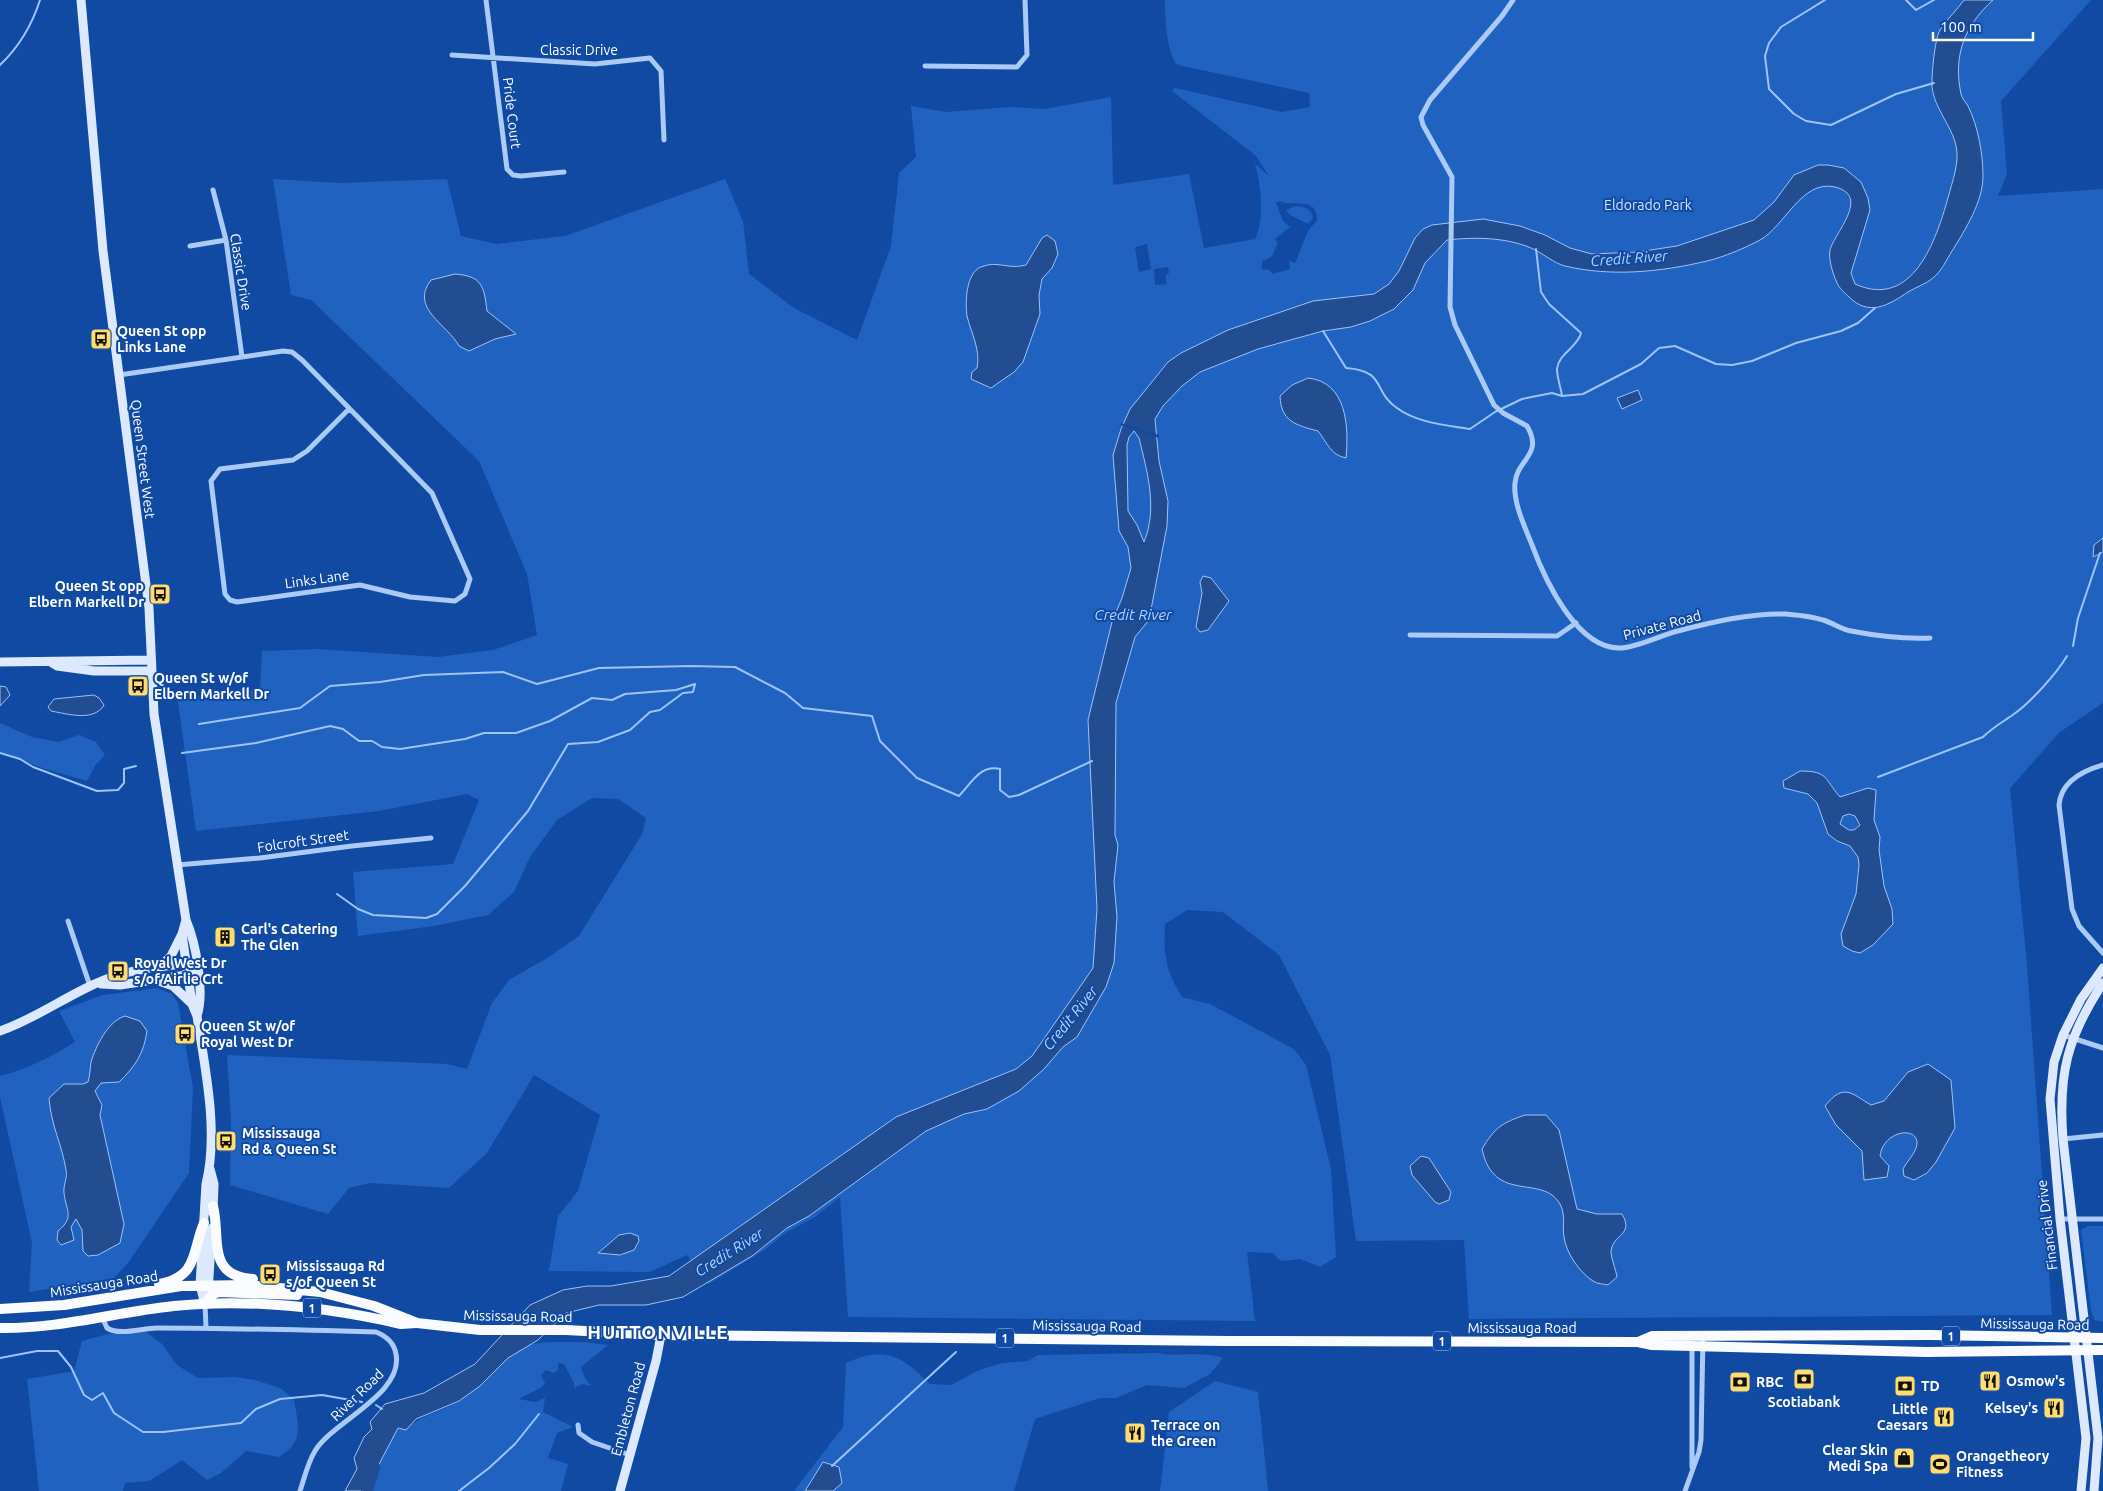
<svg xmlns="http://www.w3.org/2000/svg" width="2103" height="1491" font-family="Ubuntu,sans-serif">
<rect width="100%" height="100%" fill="#114aa3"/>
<!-- green -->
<path fill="#2062c0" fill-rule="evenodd" d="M1165 0H2091L2001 101 2007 174 1998 196 2103 189V703L2060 732 2010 788 2027 965 2052 1315 1469 1319 1464 1240 1356 1241 1330 1055 1279 955 1223 912 1187 910 1165 924C1163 955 1166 971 1182 997L1210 1004 1294 1049 1306 1065 1331 1169 1336 1257 1320 1267 1300 1259 1281 1261 1272 1253 1247 1252 1255 1321 848 1317 840 1197 815 1217 785 1233 766 1249 709 1284 687 1255 650 1272 549 1271 558 1216 578 1191 600 1115 534 1075 487 1153 449 1188 370 1183 349 1188 328 1214 230 1185 231 1120 227 1055 447 1064 467 1069 492 1003 509 980 547 958 579 936 642 834 646 818 618 799 592 798 557 820 530 857 514 892 488 915 434 926 358 936 353 872 453 864 479 800 467 794 379 811 196 831 177 695 234 696 260 689 262 651 318 649 438 657 493 650 537 635 527 574 479 461 311 300 291 295 273 179 339 183 447 179 461 236 496 244 565 236 725 179 743 221 749 274 794 308 857 340 891 246 899 173 916 157 911 106 946 112 1011 107 1044 109 1111 97 1113 185 1189 174 1204 248 1255 239C1265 220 1261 184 1255 164L1269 176 1255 155 1172 91 1175 88 1282 112 1310 107 1309 93 1178 65C1166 54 1165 16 1165 0ZM1280 201C1290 208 1318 195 1317 220L1308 231 1295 263 1289 261 1290 269 1272 274 1270 270 1262 269V261C1275 257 1271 256 1278 243L1275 239 1290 227 1283 221 1276 203ZM1147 244 1151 269 1139 272 1135 247ZM1168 267 1169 273 1166 275V284L1155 285 1154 269Z
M1296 206C1305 207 1311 208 1313 218L1308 224 1290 215 1286 210Z
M0 723 32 737 59 742 79 735 96 742 105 755 95 766 87 781 45 769 0 752Z
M157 988 172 994 178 1003 193 1088 189 1173 128 1263 114 1278 29 1292 32 1243 0 1097V1076C28 1069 51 1057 75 1042L59 1011 103 995Z
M2088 1226H2103V1322L2094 1320 2091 1310 2081 1230Z
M146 1332 162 1344 177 1365 198 1378 235 1377 255 1380 280 1388 294 1399C298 1426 305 1441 279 1457L246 1451 221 1473 207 1480 182 1460 149 1481 125 1483 123 1491H39L27 1379 74 1371 82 1341 108 1334Z
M585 1342 608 1345 581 1367 585 1378 591 1386 582 1384 574 1388V1383L564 1364 558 1363V1370L554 1373 546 1370 541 1375 545 1383 542 1387 519 1399 535 1402 545 1398 543 1412 573 1427 557 1433 548 1458 568 1464 561 1491H365L398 1428 406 1430C421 1414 442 1412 459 1401 484 1385 501 1357 528 1346 541 1340 570 1343 585 1342Z
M1157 1353C1179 1357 1204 1351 1223 1358L1210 1374 1184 1388 1147 1385 1116 1398H1100L1035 1419 1014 1491H794L843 1427 846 1363C885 1345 902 1356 930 1384L951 1385 979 1370 1002 1363 1028 1361 1038 1355Z
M1215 1381 1258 1392 1268 1491H1160L1169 1412Z"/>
<!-- water -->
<path fill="#224d90" stroke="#9dc4f8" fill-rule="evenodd" d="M1964 0H1993C1964 26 1953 56 1961 94 1962 99 1966 102 1968 106 1978 126 1983 154 1983 176 1983 202 1965 230 1952 251 1947 259 1941 272 1933 278 1926 284 1916 287 1908 292 1889 305 1869 317 1849 297 1845 293 1839 288 1837 283 1833 274 1828 259 1830 250 1835 232 1871 196 1835 187 1802 179 1785 226 1760 240 1745 248 1724 257 1707 261 1661 272 1611 277 1565 266 1553 263 1543 253 1531 248 1505 237 1474 237 1447 240L1425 263 1413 290 1394 309 1370 321 1351 327 1323 331 1258 349 1200 372 1182 386 1163 406 1155 419 1159 461 1168 501 1167 526 1149 620 1135 637 1116 703 1115 835 1118 845 1114 882 1117 917 1114 963 1106 987 1077 1037 1063 1047 1044 1069 1019 1091 987 1109 964 1114 926 1131 809 1216 787 1228 752 1256 683 1297 646 1305H599L566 1313 538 1340 508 1358 480 1386 459 1401 416 1419 406 1430 398 1428 365 1491H345L357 1469 354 1458 364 1437 372 1429 370 1422 385 1404 424 1393 475 1364 530 1305 563 1290 587 1286H611L669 1276 896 1117 1016 1069 1032 1056 1093 968 1097 909 1088 720 1112 622 1122 598 1131 568 1128 547 1119 531 1113 455 1121 429 1130 409 1168 362 1181 353 1228 330 1313 301 1374 294 1389 284 1399 271 1415 238 1423 229 1432 225 1483 219 1520 226 1545 235 1570 248 1592 254 1637 252 1677 246 1754 220 1774 202 1794 175 1818 165H1828L1844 168 1861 182 1868 198 1870 210 1851 273 1855 284C1913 310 1936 240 1948 198 1952 182 1960 162 1956 146 1952 125 1931 105 1932 82 1932 71 1935 38 1940 30 1947 19 1957 10 1964 0ZM1134 431 1139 438C1147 471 1158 508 1144 542L1137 525 1128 511 1127 445 1129 437Z
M1047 235 1055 241 1058 254 1052 268 1042 279 1039 295 1040 314 1023 362 1014 372 991 388 971 379 972 372 977 368C981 350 971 333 967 316 965 302 966 273 981 267 998 260 1008 270 1026 265L1042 238Z
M455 274C482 276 484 286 487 311L516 334 495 339 469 351 459 346C448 325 409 308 431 280Z
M1308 378C1347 382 1349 427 1346 458 1330 455 1327 442 1318 431 1295 425 1281 421 1280 396L1292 385Z
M1638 390 1642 400 1622 409 1617 398Z
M2103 538V552L2093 557 2094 545Z
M1203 576 1211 578 1229 601 1208 630 1200 632 1196 627 1202 593 1200 582Z
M0 686 6 687 10 695 0 706Z
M94 695 99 698 104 705C94 722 68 714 51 711L48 707 54 699Z
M1800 771C1829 771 1824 779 1840 797L1868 788 1876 790 1874 820 1880 837 1879 850 1884 886 1892 909 1893 924 1873 945 1860 953 1852 951 1843 946 1841 934 1856 894 1859 865 1858 857 1850 846 1837 841 1828 834 1817 803 1808 794 1784 788 1783 781ZM1849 814 1855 816 1860 825 1854 830H1849L1840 824 1843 816Z
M125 1016 140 1021 147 1031C144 1053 135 1067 119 1082L101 1083 95 1091 102 1105 100 1115 124 1224 120 1243 98 1255 88 1256 83 1251 82 1230 76 1219 71 1227 74 1240 61 1245 57 1240 58 1231C75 1217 66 1211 64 1193 63 1185 68 1177 66 1170 62 1144 51 1126 49 1098L64 1084H83L88 1082C90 1075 90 1069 91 1062 96 1046 108 1021 125 1016Z
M1928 1064 1951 1080 1955 1128 1936 1162 1927 1173 1914 1180 1904 1176 1903 1169C1907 1161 1916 1153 1917 1144 1918 1125 1883 1131 1880 1156L1889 1166 1887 1177 1864 1180 1862 1151 1836 1125 1825 1106C1844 1082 1852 1094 1871 1105L1884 1101 1908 1072Z
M1525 1115H1546L1559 1130 1577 1209 1597 1214H1622C1635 1236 1611 1234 1611 1253 1612 1261 1616 1270 1617 1277L1608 1285C1604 1284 1597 1284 1593 1281 1580 1273 1566 1253 1564 1237 1562 1226 1566 1215 1560 1204 1542 1173 1494 1205 1482 1149 1495 1127 1502 1123 1525 1115Z
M1421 1156 1429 1158 1451 1192 1449 1200 1439 1204 1435 1202 1412 1175 1410 1166Z
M630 1233 638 1236 639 1241 634 1250 620 1255 598 1253 619 1235Z
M823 1462 839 1467 842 1483 833 1491H805Z"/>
<!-- pier -->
<path fill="#114aa3" d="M1121 423 1159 435V438L1120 425Z"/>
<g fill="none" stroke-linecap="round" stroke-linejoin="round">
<!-- stream -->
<path stroke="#9dc4f8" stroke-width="2" d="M1825 0 1781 27 1769 43 1765 56 1769 89 1794 114 1806 121 1831 125 1896 94 1934 83
M1906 0 1916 10 1934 0
M0 65C19 47 32 25 40 0
M1536 249 1541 292 1549 304 1581 333C1578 347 1558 354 1557 369 1557 378 1561 388 1562 396
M1323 331 1346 368C1387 371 1372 391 1397 408 1417 423 1446 425 1470 429L1495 412 1522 399 1552 393 1562 396 1583 394 1641 364 1659 348 1675 346 1716 364 1732 365 1752 361 1796 343 1841 331 1858 323 1875 308
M2073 646 2078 618 2100 553
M199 724 300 708 330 686 380 682 424 675 503 672 537 684 599 668 691 666 735 667 785 693 803 708 872 716 880 741 917 778 959 796C971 784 980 764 1000 769V790L1009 797 1019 795 1092 761
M0 753 20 759 33 767 97 791 118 790 124 783V769L136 766
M182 753 256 743 330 726 343 729 359 741H372L382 747 400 749 465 739 484 733H516L550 721 592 698 612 700 625 694 676 690 695 684
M1878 777 1983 737C1993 727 2003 722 2014 714 2030 703 2057 673 2067 656
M337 894 358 909 373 915 426 918 437 914 465 886 528 811 568 744 598 742 630 730 650 712 660 710 683 693 693 692 695 684
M0 1358 37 1351H58L71 1367 84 1395 92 1400 103 1393 114 1413 143 1432H163L241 1423 256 1409 280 1399 322 1395 362 1402
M376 1405 382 1409
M832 1466 956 1352
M459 1491 489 1468 515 1444 539 1414"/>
<!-- river -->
<path stroke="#224d90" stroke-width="12" d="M367 1491 374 1467"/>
<!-- street -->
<path stroke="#abcaf5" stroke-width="5" d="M486 0 507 169 513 175 521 176 564 172
M1513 0 1502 16 1430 100 1421 117 1423 125 1452 177 1450 307 1455 325 1494 405 1503 413 1527 426C1544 455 1517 459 1515 483 1513 503 1525 527 1532 545 1545 580 1577 649 1620 648 1636 648 1661 635 1678 631 1712 622 1750 613 1786 614 1798 615 1812 616 1823 620 1833 623 1841 629 1851 631 1877 636 1904 639 1930 638
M452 55 595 64 650 58 661 71 664 140
M925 66 1017 67 1027 55 1025 0
M213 190 226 240 242 357
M190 246 226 240
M119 375 283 351 292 352 302 360 432 493 470 579 465 594 455 601 410 597 360 585 237 602 230 600 225 594 211 481 220 469 293 460 307 451 349 409
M1410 635 1557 636 1576 623
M2103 765C2082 771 2061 782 2059 805L2072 909 2079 926 2103 953
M177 865 260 858 352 846 431 838
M68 921 90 986
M2063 1035 2103 1048
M2063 1139 2103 1135
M2060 1219H2103
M205 1304 206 1328
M102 1317 107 1328C120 1336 142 1328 157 1328 230 1328 303 1330 376 1332 386 1336 394 1342 396 1354 404 1394 333 1421 315 1451 308 1462 304 1479 300 1491
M578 1425 579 1433 592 1442 630 1455
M1692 1467V1345
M1685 1491 1699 1452 1701 1440 1703 1336"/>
<!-- secondary -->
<path stroke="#dce9fe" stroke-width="9" d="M81 0 103 251 149 608 154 714 186 920C196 943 205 992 197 1016
M0 662 151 660
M52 663 57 666 94 671H152
M186 920 182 934 192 1004 197 1016C205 1068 219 1132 206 1184L200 1285 205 1304
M160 967 171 956 182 934
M159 981 173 986 192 1004
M101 984 120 985 193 974
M0 1031C41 1017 76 988 118 975 141 968 167 966 191 963
M210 1169 214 1184 213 1213
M208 1293 212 1228
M620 1491 656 1361 661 1335
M2081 1491 2086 1438 2060 1219 2050 1099 2054 1062 2063 1035 2081 999 2103 968
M2094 1491 2098 1438 2063 1139C2058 1075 2067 1037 2103 983"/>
<!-- primary -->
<path stroke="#fafbff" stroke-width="10" d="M213 1206C221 1238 206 1276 253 1279
M159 1284C199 1277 192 1250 204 1223
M205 1304 213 1294 219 1292 297 1295
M0 1309 64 1305 181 1286 250 1285 320 1292 374 1306 417 1323 480 1330H566L661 1335 1228 1341 1638 1342 1652 1345 1926 1352 2103 1350
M0 1328C59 1329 116 1312 174 1306 250 1298 326 1307 401 1324L416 1323
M1638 1342 1652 1336 1930 1335 2103 1338"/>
</g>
<!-- icons -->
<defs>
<g id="bus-square" transform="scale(1.125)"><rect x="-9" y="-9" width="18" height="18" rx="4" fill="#ffdc70" stroke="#114aa3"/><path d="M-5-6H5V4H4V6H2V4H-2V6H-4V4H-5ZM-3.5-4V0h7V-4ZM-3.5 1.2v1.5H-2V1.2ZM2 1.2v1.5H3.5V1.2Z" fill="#111"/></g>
<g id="building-square" transform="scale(1.125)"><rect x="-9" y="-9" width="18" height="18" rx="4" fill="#ffdc70" stroke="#114aa3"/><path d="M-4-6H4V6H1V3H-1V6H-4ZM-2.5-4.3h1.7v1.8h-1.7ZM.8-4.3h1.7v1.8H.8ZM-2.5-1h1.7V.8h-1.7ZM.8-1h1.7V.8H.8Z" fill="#111"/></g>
<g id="bank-square" transform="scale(1.125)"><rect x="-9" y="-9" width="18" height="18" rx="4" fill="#ffdc70" stroke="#114aa3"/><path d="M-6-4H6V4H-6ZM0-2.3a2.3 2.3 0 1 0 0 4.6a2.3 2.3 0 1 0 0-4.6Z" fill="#111"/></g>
<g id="restaurant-square" transform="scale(1.125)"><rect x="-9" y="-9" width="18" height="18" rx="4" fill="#ffdc70" stroke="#114aa3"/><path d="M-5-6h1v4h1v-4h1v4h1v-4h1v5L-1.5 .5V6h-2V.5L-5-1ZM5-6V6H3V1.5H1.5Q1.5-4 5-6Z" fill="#111"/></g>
<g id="shop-square" transform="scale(1.125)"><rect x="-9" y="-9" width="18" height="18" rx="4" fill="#ffdc70" stroke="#114aa3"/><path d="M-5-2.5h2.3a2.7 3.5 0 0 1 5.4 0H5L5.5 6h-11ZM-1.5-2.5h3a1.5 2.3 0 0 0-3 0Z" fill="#111"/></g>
<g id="stadium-square" transform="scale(1.125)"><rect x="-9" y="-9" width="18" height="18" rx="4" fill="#ffdc70" stroke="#114aa3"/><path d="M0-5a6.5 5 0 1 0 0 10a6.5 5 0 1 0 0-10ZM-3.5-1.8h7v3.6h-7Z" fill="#111"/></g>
</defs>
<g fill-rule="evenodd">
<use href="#bus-square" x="101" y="339"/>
<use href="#bus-square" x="160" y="594"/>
<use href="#bus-square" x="138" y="686"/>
<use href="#building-square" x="225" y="937"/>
<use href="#bus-square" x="118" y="971"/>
<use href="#bus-square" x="185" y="1034"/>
<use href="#bus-square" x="226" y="1141"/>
<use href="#bus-square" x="270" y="1274"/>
<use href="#bank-square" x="1804" y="1379"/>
<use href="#restaurant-square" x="1990" y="1381"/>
<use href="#bank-square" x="1740" y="1382"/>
<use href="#bank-square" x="1905" y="1386"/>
<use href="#restaurant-square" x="2054" y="1408"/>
<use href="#restaurant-square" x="1944" y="1417"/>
<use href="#restaurant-square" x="1135" y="1433"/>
<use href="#shop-square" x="1904" y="1458"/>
<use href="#stadium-square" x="1940" y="1464"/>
</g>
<g text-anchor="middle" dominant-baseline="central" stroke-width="4" stroke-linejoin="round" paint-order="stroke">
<!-- shield labels -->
<g fill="#114aa3" stroke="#b8c9e3" stroke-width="1">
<rect x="303" y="1298.5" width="18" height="19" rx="4"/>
<rect x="1942" y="1326.5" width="18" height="19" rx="4"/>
<rect x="996" y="1328.5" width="18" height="19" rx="4"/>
<rect x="1433" y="1331.5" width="18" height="19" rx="4"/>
</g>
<g font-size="12" font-weight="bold" fill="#fff">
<text x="312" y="1308">1</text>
<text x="1951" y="1336">1</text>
<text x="1005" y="1338">1</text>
<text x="1442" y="1341">1</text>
</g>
<!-- street labels -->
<g font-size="14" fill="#fff" stroke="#114aa3">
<text x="579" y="50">Classic Drive</text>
<text transform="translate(512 113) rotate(83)">Pride Court</text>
<text transform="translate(241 272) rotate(81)">Classic Drive</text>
<text transform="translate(143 459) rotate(83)">Queen Street West</text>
<text transform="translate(317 579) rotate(-8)">Links Lane</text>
<text transform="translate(1662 625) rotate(-15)">Private Road</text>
<text transform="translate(303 841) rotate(-8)">Folcroft Street</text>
<text transform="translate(2047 1225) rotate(-97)">Financial Drive</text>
<text transform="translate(104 1284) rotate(-9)">Mississauga Road</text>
<text transform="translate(518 1316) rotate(1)">Mississauga Road</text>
<text transform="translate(2035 1324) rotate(1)">Mississauga Road</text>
<text transform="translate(1087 1326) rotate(1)">Mississauga Road</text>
<text x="1522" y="1328">Mississauga Road</text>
<text transform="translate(357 1395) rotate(-44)">River Road</text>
<text transform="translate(628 1409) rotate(-75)">Embleton Road</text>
</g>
<!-- park labels -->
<g font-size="14" fill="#d4e6fe" stroke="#114aa3">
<text x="1648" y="205">Eldorado Park</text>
</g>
<!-- poi labels -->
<g font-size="14" font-weight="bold" fill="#fff" stroke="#114aa3" text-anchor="start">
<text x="117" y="331">Queen St opp<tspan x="117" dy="16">Links Lane</tspan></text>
<text x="144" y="586" text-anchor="end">Queen St opp<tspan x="144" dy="16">Elbern Markell Dr</tspan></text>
<text x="154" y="678">Queen St w/of<tspan x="154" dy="16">Elbern Markell Dr</tspan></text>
<text x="241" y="929">Carl's Catering<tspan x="241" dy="16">The Glen</tspan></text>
<text x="134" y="963">Royal West Dr<tspan x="134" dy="16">s/of Airlie Crt</tspan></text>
<text x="201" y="1026">Queen St w/of<tspan x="201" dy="16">Royal West Dr</tspan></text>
<text x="242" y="1133">Mississauga<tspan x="242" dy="16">Rd &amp; Queen St</tspan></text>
<text x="286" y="1266">Mississauga Rd<tspan x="286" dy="16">s/of Queen St</tspan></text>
<text x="2006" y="1381">Osmow's</text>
<text x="1756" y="1382">RBC</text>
<text x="1921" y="1386">TD</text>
<text x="1804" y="1402" text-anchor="middle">Scotiabank</text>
<text x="2038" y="1408" text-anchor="end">Kelsey's</text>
<text x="1928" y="1409" text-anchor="end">Little<tspan x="1928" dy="16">Caesars</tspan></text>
<text x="1151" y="1425">Terrace on<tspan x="1151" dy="16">the Green</tspan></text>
<text x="1888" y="1450" text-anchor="end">Clear Skin<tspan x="1888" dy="16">Medi Spa</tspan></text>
<text x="1956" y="1456">Orangetheory<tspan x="1956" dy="16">Fitness</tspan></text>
</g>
<!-- water labels -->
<g font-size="15" font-style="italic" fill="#b8d4fb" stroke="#114aa3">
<text transform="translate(1629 258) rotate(-4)">Credit River</text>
<text x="1133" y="614">Credit River</text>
<text transform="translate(1070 1018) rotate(-51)">Credit River</text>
<text transform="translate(729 1252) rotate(-32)">Credit River</text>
</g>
<!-- district labels -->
<g font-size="19" font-weight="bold" letter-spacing="1" fill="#fff" stroke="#114aa3">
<text x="658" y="1332">HUTTONVILLE</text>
</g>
</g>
<!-- scale -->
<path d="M1933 32v8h100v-8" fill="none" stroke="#ffffff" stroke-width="2.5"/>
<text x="1940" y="32" font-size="15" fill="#ffffff" stroke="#114aa3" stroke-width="4" paint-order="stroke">100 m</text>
</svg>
